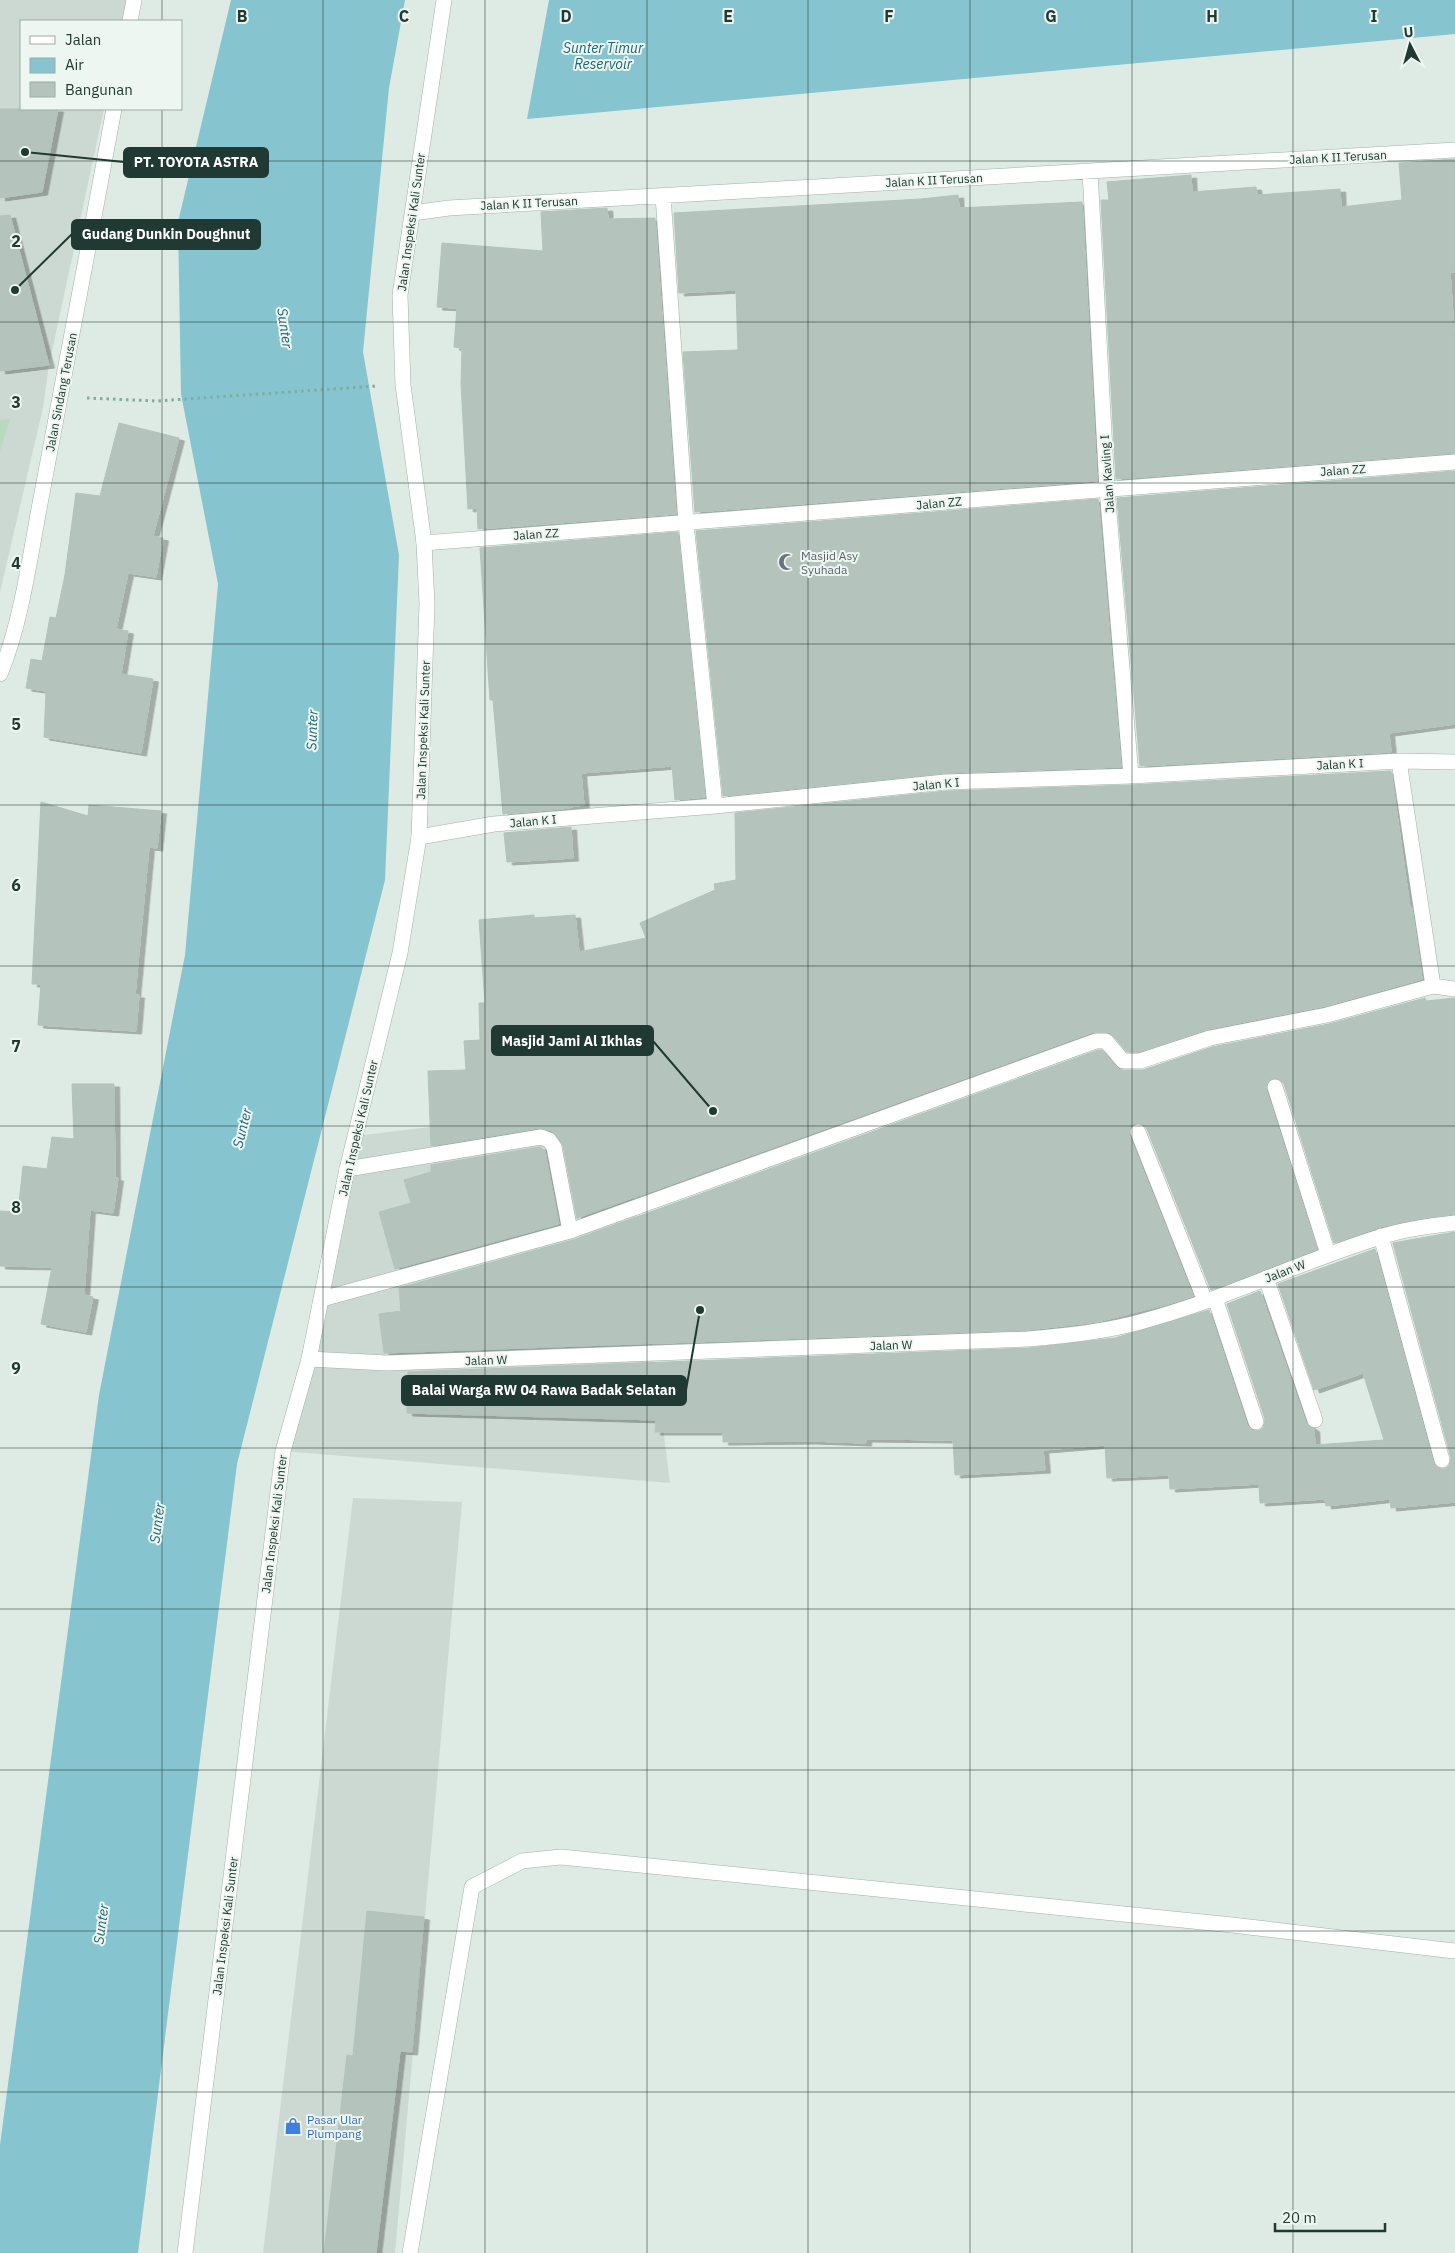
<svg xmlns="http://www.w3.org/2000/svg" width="1455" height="2253" font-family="'IBM Plex Sans',sans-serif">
<defs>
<filter id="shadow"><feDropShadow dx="5.5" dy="3" stdDeviation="0" flood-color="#0004"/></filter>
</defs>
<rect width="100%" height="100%" fill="#deeae4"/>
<!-- built -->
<path fill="#ccd9d3" d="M0 0H127L122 21H21V109H104L49 365 43 408 0 592Z
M622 1104 670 1483 283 1451 355 1136Z
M353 1498 462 1502 395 2253H263Z"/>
<!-- green -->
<path fill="#b7dbc0" d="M10 419 0 452V420Z"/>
<!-- water -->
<path fill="#86c5cf" d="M231 0H405L389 88 363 352 399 555 385 880 237 1464 138 2253H0V2145L99 1395 185 955 218 584 181 394 178 222Z
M549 0H1455V34L527 119Z"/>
<!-- building -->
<path fill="#b4c4bd" stroke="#b1c3bb" filter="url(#shadow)" d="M0 109H58L42 192 0 198Z
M1455 159V272H1450L1455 344V453L1116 479 1101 200H1109L1107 182 1191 175 1192 192 1256 187 1257 195 1340 189 1341 207 1402 200 1399 163Z
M958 195 959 208 1082 202 1097 481 695 512 683 352 738 350 736 290 679 293 674 213 921 199Z
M607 208 608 219 655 218 676 514 478 529 477 508 468 509 461 384 462 348 454 347 457 308 437 307 442 243 543 251 541 212Z
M10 215 49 365 0 371V216Z
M119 423 179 438 153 536 163 538 156 577 128 573 116 629 128 631 121 674 153 679 141 753 44 737 46 691 26 688 31 659 42 661 50 617 56 618 65 575 76 493 100 496Z
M1455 471V724L1389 733 1391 752 1140 766 1117 498Z
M1098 499 1121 767 945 773 723 796 696 531Z
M678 532 705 797 675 800 672 766 581 773 584 805 570 807V808L503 814 493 700H490L480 548Z
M1391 771 1410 908H1412L1422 979 1325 1006 1208 1029 1138 1052H1127L1110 1032H1093L577 1218 563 1145 552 1131 539 1128 431 1146 428 1071 466 1070 464 1041 480 1040 479 1003H485L479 920 534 915V918L575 915 579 952 646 938 640 923 715 890 714 884 736 880 735 813 946 791 1131 785Z
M41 802 88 816 89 805 161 811 157 848 149 847 135 995H139L136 1031 38 1025 41 984H32Z
M571 827 573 858 507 862 504 833Z
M1425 998 1426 1001 1455 998V1214L1416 1219 1379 1227 1334 1243 1284 1084 1281 1080 1273 1078 1268 1081 1266 1090 1317 1249 1211 1290 1147 1129 1143 1124 1135 1123 1130 1127 1129 1135 1193 1296 1168 1304 1097 1322 1027 1330 384 1353 379 1314 401 1311 399 1288 573 1240 1098 1050H1102L1119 1070H1143L1212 1047 1329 1024Z
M72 1084H114L115 1178H118L113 1213 90 1210 84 1295 93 1297 86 1332 41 1324 52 1267 0 1266V1211L18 1212 23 1166 47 1169 52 1137 74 1139Z
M540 1147 545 1151 559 1224 395 1269 379 1212 411 1203 404 1180 431 1172V1165Z
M1455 1232V1502L1391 1508 1390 1499 1326 1506 1325 1499 1260 1503 1259 1484 1170 1489 1169 1475 1107 1478 1105 1445 1043 1450 1045 1470 955 1475 953 1440 866 1439V1443L811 1441 723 1442V1432H655L656 1420 407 1413 408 1372 1029 1348 1115 1338 1209 1310 1247 1425 1250 1429 1258 1431 1263 1428 1265 1419 1227 1304 1260 1291 1306 1423 1314 1429 1315 1445 1384 1440 1363 1373 1314 1390 1278 1284 1375 1249 1433 1462 1436 1467 1444 1469 1449 1466 1451 1458 1393 1243Z
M367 1911 424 1917 412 2052 400 2051 376 2253H324L347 2055 353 2056Z"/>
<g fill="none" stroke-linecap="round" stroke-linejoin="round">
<!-- service casing -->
<g stroke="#a1b1ab" stroke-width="16">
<path id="service" d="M410 2253 472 1887 522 1861 561 1857 1232 1925 1455 1951"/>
</g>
<!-- minor casing -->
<g stroke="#a1b1ab" stroke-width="16">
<path id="minor" d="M1090 171 1107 489 1131 776
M663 196 686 523 715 806
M413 213 449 208 1455 150
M424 543 1455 462
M419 837 494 824 715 806 945 782 1131 776 1399 761 1455 762
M1433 986 1455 989
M1275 1087 1328 1254
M1138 1132 1205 1301
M347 1169 541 1137 549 1140 554 1147 570 1231
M1381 1236 1442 1460
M1266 1278 1315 1420
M1215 1298 1256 1422
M322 1299 570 1231 1096 1041H1106L1123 1061H1140L1210 1038 1327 1015 1433 986 1399 761
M309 1359 387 1363 1028 1339C1066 1336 1104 1332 1140 1322 1223 1300 1299 1262 1380 1237 1405 1229 1430 1226 1455 1223"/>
</g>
<!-- tertiary casing -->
<g stroke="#a1b1ab" stroke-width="16">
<path id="tertiary" d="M130 21 134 0
M0 674C22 622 31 549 42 493 67 365 90 237 114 109
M185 2253 283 1451 309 1359 347 1169 400 953 419 837 427 604 424 543 403 385 400 295 444 0"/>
</g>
<!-- path -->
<path stroke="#7fad9e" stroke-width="3" stroke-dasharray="2.5 4" stroke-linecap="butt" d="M87 398 157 401 377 386"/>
<!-- service -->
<use href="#service" stroke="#fff" stroke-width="15"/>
<!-- minor -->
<use href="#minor" stroke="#fff" stroke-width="15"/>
<!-- tertiary -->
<use href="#tertiary" stroke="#fff" stroke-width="15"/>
</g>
<!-- grid -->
<path fill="none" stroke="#203932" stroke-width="1" stroke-opacity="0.55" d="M162 0V21M323 0V2253M485 0V2253M647 0V2253M808 0V2253M970 0V2253M1132 0V2253M1293 0V2253M162 109V2253M0 161H1455M0 322H1455M0 483H1455M0 644H1455M0 805H1455M0 966H1455M0 1126H1455M0 1287H1455M0 1448H1455M0 1609H1455M0 1770H1455M0 1931H1455M0 2092H1455"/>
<!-- icons -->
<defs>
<g id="mosque-bare" transform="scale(1.35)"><path d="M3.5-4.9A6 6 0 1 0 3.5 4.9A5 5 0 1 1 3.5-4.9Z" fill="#6b7280" stroke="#eef6f2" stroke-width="2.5" paint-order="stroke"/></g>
<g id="shop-bare" transform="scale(1.35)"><path d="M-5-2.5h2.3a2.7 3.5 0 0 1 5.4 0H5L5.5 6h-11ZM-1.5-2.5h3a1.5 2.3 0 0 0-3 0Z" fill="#3f7fe0" stroke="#eef6f2" stroke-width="2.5" paint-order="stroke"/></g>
</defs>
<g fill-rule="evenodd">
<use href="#mosque-bare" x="787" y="562"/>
<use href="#shop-bare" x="293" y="2126"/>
</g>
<g text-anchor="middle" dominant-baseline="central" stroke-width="4" stroke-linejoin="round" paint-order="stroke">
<!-- street labels -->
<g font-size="12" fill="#203932" stroke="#eef6f2">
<text transform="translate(1338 157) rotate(-3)">Jalan K II Terusan</text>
<text transform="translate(934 180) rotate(-3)">Jalan K II Terusan</text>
<text transform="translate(529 203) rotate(-3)">Jalan K II Terusan</text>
<text transform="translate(411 222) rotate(-82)">Jalan Inspeksi Kali Sunter</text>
<text transform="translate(61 392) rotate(-79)">Jalan Sindang Terusan</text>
<text transform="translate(1343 470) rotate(-4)">Jalan ZZ</text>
<text transform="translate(1107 474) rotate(-94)">Jalan Kavling I</text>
<text transform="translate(939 503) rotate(-5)">Jalan ZZ</text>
<text transform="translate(536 534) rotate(-4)">Jalan ZZ</text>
<text transform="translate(423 730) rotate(-88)">Jalan Inspeksi Kali Sunter</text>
<text transform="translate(1340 764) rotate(-3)">Jalan K I</text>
<text transform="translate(936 784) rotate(-5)">Jalan K I</text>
<text transform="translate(533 821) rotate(-5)">Jalan K I</text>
<text transform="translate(358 1128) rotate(-77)">Jalan Inspeksi Kali Sunter</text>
<text transform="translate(1285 1271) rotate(-21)">Jalan W</text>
<text transform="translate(891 1345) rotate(-2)">Jalan W</text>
<text transform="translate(486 1360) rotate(-2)">Jalan W</text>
<text transform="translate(274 1524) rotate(-83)">Jalan Inspeksi Kali Sunter</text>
<text transform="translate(225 1926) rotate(-83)">Jalan Inspeksi Kali Sunter</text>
</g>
<!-- worship labels -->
<g font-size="12" fill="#5b616d" stroke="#eef6f2" text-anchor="start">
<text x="801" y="555">Masjid Asy<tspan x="801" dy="14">Syuhada</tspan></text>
</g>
<!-- shop labels -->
<g font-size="12" fill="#366cbe" stroke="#eef6f2" text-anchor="start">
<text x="307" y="2119">Pasar Ular<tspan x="307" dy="14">Plumpang</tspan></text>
</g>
<!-- water labels -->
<g font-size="14" font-style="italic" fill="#1b6673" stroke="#eef6f2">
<text x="603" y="48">Sunter Timur<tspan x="603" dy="16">Reservoir</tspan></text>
<text transform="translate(285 328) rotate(82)">Sunter</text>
<text transform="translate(312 730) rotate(-88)">Sunter</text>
<text transform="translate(242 1128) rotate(-76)">Sunter</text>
<text transform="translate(157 1523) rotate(-82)">Sunter</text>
<text transform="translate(101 1924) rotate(-82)">Sunter</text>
</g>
</g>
<g font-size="16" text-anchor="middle" font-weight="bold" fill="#203932" stroke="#eef6f2" stroke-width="4" stroke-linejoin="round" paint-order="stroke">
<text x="242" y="22">B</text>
<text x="404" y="22">C</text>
<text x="566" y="22">D</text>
<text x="728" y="22">E</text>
<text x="889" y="22">F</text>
<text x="1051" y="22">G</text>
<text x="1212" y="22">H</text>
<text x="1374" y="22">I</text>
<text x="16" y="247">2</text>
<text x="16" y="408">3</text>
<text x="16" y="569">4</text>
<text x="16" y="730">5</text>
<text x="16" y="891">6</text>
<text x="16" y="1052">7</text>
<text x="16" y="1213">8</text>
<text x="16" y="1374">9</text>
</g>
<!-- callouts -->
<path fill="none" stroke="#203932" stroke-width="2" d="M25 152L124 162M15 290L72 234M713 1111L653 1041M700 1310L686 1390"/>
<g fill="#203932" stroke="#eef6f2" stroke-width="2">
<circle cx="25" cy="152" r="5"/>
<circle cx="15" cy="290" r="5"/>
<circle cx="713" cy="1111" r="5"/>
<circle cx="700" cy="1310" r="5"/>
</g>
<g fill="#203932" stroke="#203932" stroke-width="2">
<rect x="124" y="148" width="144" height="29" rx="5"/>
<rect x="72" y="220" width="188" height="29" rx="5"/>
<rect x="492" y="1026" width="161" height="29" rx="5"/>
<rect x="402" y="1376" width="284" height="29" rx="5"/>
</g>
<g font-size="14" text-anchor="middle" font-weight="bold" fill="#fff">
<text x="196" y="167">PT. TOYOTA ASTRA</text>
<text x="166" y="239">Gudang Dunkin Doughnut</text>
<text x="572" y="1046">Masjid Jami Al Ikhlas</text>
<text x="544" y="1395">Balai Warga RW 04 Rawa Badak Selatan</text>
</g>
<!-- legend -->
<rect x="20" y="20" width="162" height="90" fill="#eef6f2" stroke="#9caaa5"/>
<rect x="30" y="36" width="25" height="8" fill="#ffffff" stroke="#9caaa5"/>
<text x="65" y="45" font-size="15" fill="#203932">Jalan</text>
<rect x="30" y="58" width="25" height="15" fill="#86c5cf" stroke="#9caaa5"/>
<text x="65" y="70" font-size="15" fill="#203932">Air</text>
<rect x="30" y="82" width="25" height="15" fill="#b4c4bd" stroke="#9caaa5"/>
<text x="65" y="95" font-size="15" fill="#203932">Bangunan</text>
<!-- north arrow -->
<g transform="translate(1410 45) rotate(354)" stroke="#eef6f2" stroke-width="4" paint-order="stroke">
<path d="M0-4L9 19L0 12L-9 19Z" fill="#203932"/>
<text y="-8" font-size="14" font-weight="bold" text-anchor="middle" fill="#203932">U</text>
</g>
<!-- scale -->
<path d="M1275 2223v8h110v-8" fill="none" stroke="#203932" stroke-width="2.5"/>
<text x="1282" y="2223" font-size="15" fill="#203932" stroke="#eef6f2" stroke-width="4" paint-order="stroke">20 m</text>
</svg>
